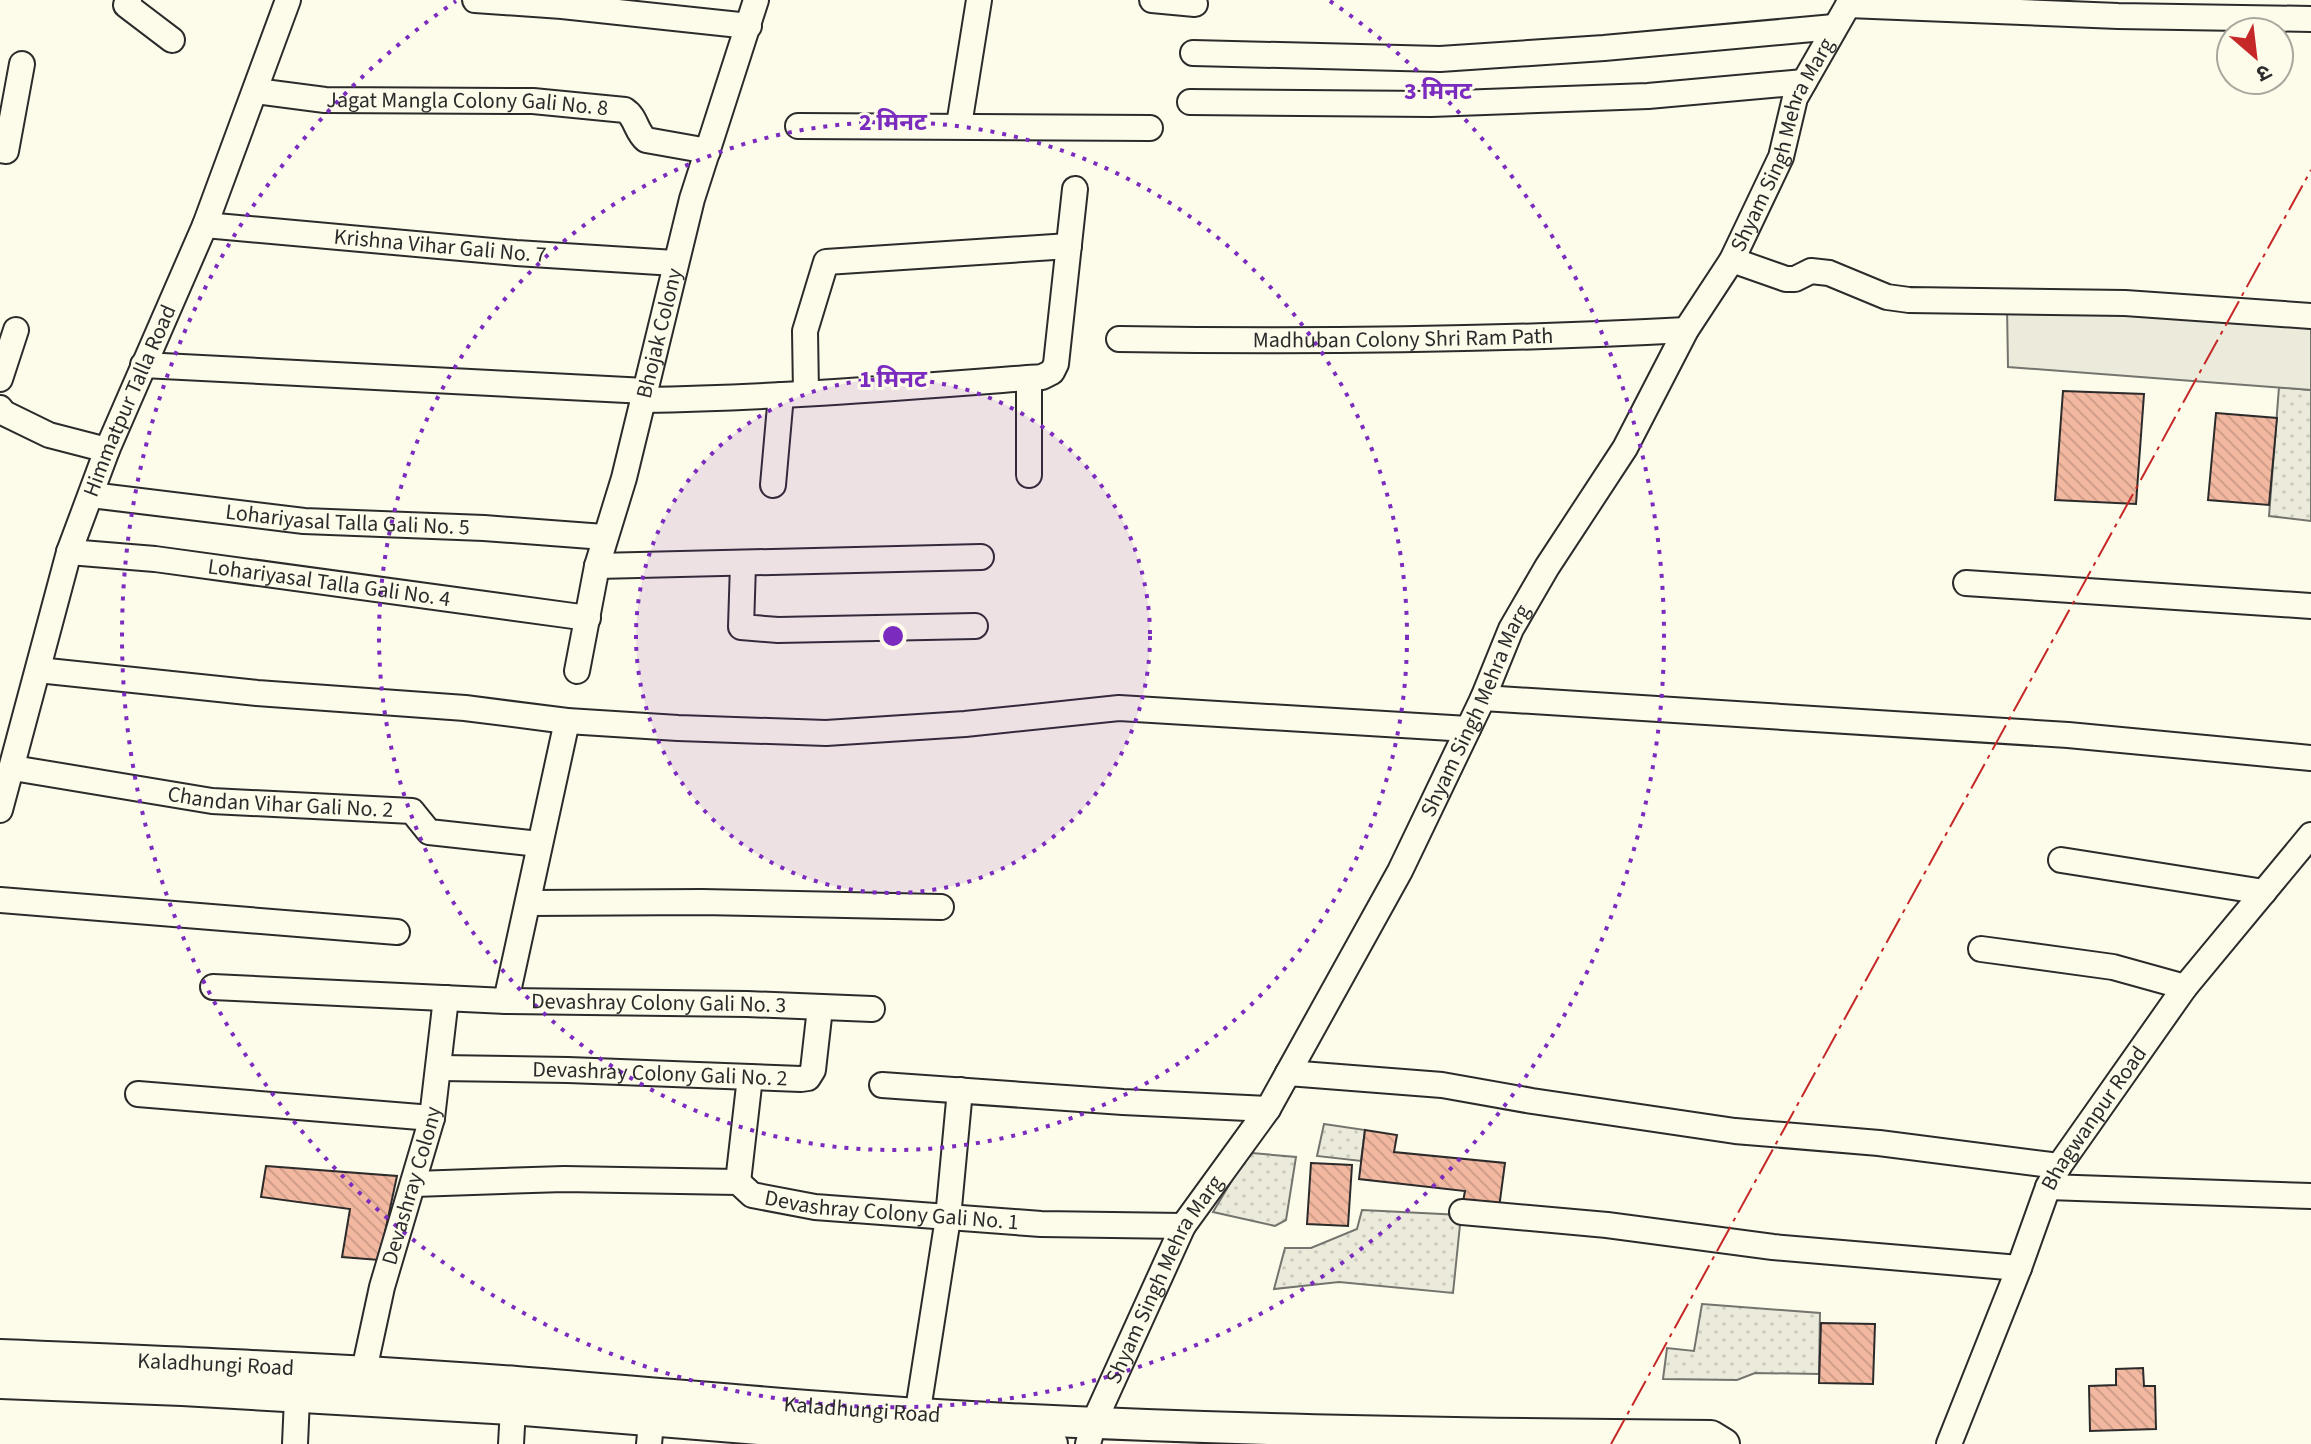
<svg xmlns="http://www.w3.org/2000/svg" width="2311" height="1444" font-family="'Source Sans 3','Noto Sans Devanagari',sans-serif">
<defs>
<pattern id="grass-dots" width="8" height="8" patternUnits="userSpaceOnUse" patternTransform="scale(2)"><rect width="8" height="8" fill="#ecebdb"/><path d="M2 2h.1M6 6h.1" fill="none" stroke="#cbcabc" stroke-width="1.8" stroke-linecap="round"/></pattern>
<pattern id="building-back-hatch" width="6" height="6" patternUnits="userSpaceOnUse" patternTransform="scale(2)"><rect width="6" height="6" fill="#f2b8a0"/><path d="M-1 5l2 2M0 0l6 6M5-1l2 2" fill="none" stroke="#d09e8a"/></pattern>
</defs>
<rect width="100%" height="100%" fill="#fdfbea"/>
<!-- grass -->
<path fill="url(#grass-dots)" stroke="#74746e" stroke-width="2" d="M2279 387 2311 390V521L2269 516Z
M1324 1124 1365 1130 1361 1161 1317 1156Z
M1252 1153 1296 1157 1286 1220 1275 1226 1213 1212 1240 1167Z
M1362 1210 1461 1215 1453 1293 1339 1282 1274 1289 1285 1248H1311L1357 1229Z
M1702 1304 1820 1313 1819 1374 1755 1373 1737 1380 1663 1379 1667 1348 1694 1351Z"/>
<!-- parking -->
<path fill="#eceadb" stroke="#74746e" stroke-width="2" d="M2007 307 2311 321V390L2008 367Z"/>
<!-- building -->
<path fill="url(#building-back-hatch)" stroke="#2b2b2b" stroke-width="2" d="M2063 391 2144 394 2136 504 2055 500Z
M2216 413 2277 418 2269 505 2208 500Z
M1365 1130 1397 1135 1394 1152 1505 1163 1499 1208 1462 1207 1465 1191 1359 1179Z
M1311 1163 1352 1165 1348 1226 1307 1224Z
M266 1166 397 1176 379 1260 342 1257 350 1209 261 1197Z
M1821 1323 1875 1324 1873 1384 1819 1383Z
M2143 1368 2144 1386H2155L2156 1429 2090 1431 2089 1386 2116 1385V1369Z"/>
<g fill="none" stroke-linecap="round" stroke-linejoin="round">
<!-- minor casing -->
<g stroke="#2b2b2b" stroke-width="28">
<g id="minor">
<path d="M129 0 126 5 172 40"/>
<path d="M475 0 562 6 749 26"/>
<path d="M1152 0 1195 4"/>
<path d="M1848 5 2118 16 2311 19"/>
<path d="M1193 53 1440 59 1604 48 1834 27"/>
<path id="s1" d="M256 91 325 100 533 101 625 110C636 117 636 132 646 140L708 151"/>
<path d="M1190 102 1431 104 1648 96 1804 82"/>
<path d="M959 125 979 0"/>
<path d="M798 126 1150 128"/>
<path d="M0 150 6 151 22 64"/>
<path id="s2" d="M205 225 516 253 675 263"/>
<path d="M1732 260 1786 279H1795L1811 271 1829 273 1887 297 1909 300 2125 303 2311 316"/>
<path id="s3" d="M1119 339C1308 342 1497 340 1686 330"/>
<path d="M143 365 646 391"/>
<path d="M0 379 16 330"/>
<path d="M806 393 805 331 826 262 1069 246"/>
<path d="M643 400C776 398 909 387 1042 377L1052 372 1056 364 1075 189"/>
<path d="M0 408 4 413 49 435 107 450"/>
<path d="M1029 475V378"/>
<path d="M773 485 781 395"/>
<path id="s4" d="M91 495 304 521 484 528 604 537"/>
<path id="s5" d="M69 552 155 559 588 618"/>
<path d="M743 564 741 627 778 630 975 626"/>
<path d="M597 566 981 557"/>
<path d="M1966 583 2311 606"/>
<path d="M38 670 257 693 465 708 567 721 678 728 826 733 965 724 1119 708 1468 729"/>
<path id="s6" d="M577 671 597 566 624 478 692 199 756 0"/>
<path d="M1483 698 2068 735 2311 758"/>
<path id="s7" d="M13 768 212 801 412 811 429 832 539 844"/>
<path id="s8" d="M0 810 69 552 107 450 205 225 288 0"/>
<path d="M2061 860 2264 892"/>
<path d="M0 900 397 932"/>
<path d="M529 903 702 902 941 907"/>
<path d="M1981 949 2113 967 2185 987"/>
<path id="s9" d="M213 987 506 1001 747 1004 872 1009"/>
<path d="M506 1001 567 721"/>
<path id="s10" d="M440 1068 568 1070 801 1079 808 1078 813 1070 820 1008"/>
<path d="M1288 1073 1442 1085 1532 1101 1735 1131 1879 1143 2059 1166"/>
<path d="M882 1085 1123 1102 1268 1109"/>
<path d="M138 1094 432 1118"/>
<path d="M738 1182 750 1077"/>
<path id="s11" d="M414 1184 564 1179 738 1182 752 1195 815 1207 1041 1224 1183 1226"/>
<path d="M2048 1187 2311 1196"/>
<path d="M1462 1212 1607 1225 1773 1247 2019 1268"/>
<path id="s12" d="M360 1389 382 1287 432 1118 446 998"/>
<path d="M915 1429 948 1218 960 1090"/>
<path d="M295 1444 297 1398"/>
<path d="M511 1444 514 1391"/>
<path d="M649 1444 653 1403"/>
<path id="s13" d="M1088 1444 1094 1422 1183 1226 1268 1109 1400 871 1483 698 1511 629 1547 567 1625 448 1686 330 1732 260 1781 157 1795 98 1851 0"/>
<path id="s14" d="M1949 1444 2019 1268 2048 1187 2059 1166 2185 987 2311 835"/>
</g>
</g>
<!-- major casing -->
<g stroke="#2b2b2b" stroke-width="34">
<g id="major">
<path id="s15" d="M0 1355C172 1362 344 1369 516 1382 650 1393 785 1405 919 1414 1183 1430 1447 1434 1711 1436L1724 1444"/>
<path d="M0 1383 182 1390 512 1409 783 1431 1052 1444"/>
</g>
</g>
<!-- minor -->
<use href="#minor" stroke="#fdfbea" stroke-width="24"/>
<!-- major -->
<use href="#major" stroke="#fdfbea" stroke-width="30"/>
<!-- power -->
<path stroke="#c62828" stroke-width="2" stroke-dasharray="28 6 4 6" stroke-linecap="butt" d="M1611 1444 2311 170"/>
</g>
<!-- distance rings -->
<circle cx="893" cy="636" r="257" fill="#7b2cbf" fill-opacity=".12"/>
<g fill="none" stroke="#7b2cbf" stroke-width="4" stroke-dasharray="4 8">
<circle cx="893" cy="636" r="257"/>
<circle cx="893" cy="636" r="514"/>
<path d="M1330 1A771 771 0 1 1 456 1"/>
</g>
<g text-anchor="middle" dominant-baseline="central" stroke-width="6" stroke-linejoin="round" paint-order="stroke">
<!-- street labels -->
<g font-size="22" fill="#2b2b2b" stroke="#fdfbea">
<text stroke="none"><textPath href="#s1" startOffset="212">Jagat Mangla Colony Gali No. 8</textPath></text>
<text stroke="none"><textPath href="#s13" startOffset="1478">Shyam Singh Mehra Marg</textPath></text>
<text stroke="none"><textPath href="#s2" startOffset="236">Krishna Vihar Gali No. 7</textPath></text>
<text stroke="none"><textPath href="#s6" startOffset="348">Bhojak Colony</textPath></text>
<text stroke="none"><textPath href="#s3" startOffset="284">Madhuban Colony Shri Ram Path</textPath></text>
<text stroke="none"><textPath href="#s8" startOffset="430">Himmatpur Talla Road</textPath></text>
<text stroke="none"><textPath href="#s4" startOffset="258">Lohariyasal Talla Gali No. 5</textPath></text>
<text stroke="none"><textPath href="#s5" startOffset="262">Lohariyasal Talla Gali No. 4</textPath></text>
<text stroke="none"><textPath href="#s13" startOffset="832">Shyam Singh Mehra Marg</textPath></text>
<text stroke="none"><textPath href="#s7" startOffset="270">Chandan Vihar Gali No. 2</textPath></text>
<text stroke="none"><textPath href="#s9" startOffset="446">Devashray Colony Gali No. 3</textPath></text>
<text stroke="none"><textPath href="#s10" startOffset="220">Devashray Colony Gali No. 2</textPath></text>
<text stroke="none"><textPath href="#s14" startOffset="358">Bhagwanpur Road</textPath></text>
<text stroke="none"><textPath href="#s12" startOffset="210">Devashray Colony</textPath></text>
<text stroke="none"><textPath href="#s11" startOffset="484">Devashray Colony Gali No. 1</textPath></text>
<text stroke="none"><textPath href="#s13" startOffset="182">Shyam Singh Mehra Marg</textPath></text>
<text stroke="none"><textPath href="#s15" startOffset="216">Kaladhungi Road</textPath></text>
<text stroke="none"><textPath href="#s15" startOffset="864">Kaladhungi Road</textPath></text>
</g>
</g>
<circle cx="893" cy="636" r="12" fill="#7b2cbf" stroke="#fdfbea" stroke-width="4"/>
<g font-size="24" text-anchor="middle" font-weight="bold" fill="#7b2cbf" stroke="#fdfbea" stroke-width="6" stroke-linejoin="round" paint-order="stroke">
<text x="1438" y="99">3 मिनट</text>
<text x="893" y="130">2 मिनट</text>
<text x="893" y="387">1 मिनट</text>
</g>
<!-- north arrow -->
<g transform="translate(2255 56) rotate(152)"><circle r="38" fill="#fdfbea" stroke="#a9a89e" stroke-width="2"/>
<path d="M0-6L14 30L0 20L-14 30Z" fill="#c62828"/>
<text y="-12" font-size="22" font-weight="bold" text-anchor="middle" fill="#2b2b2b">उ</text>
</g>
</svg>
